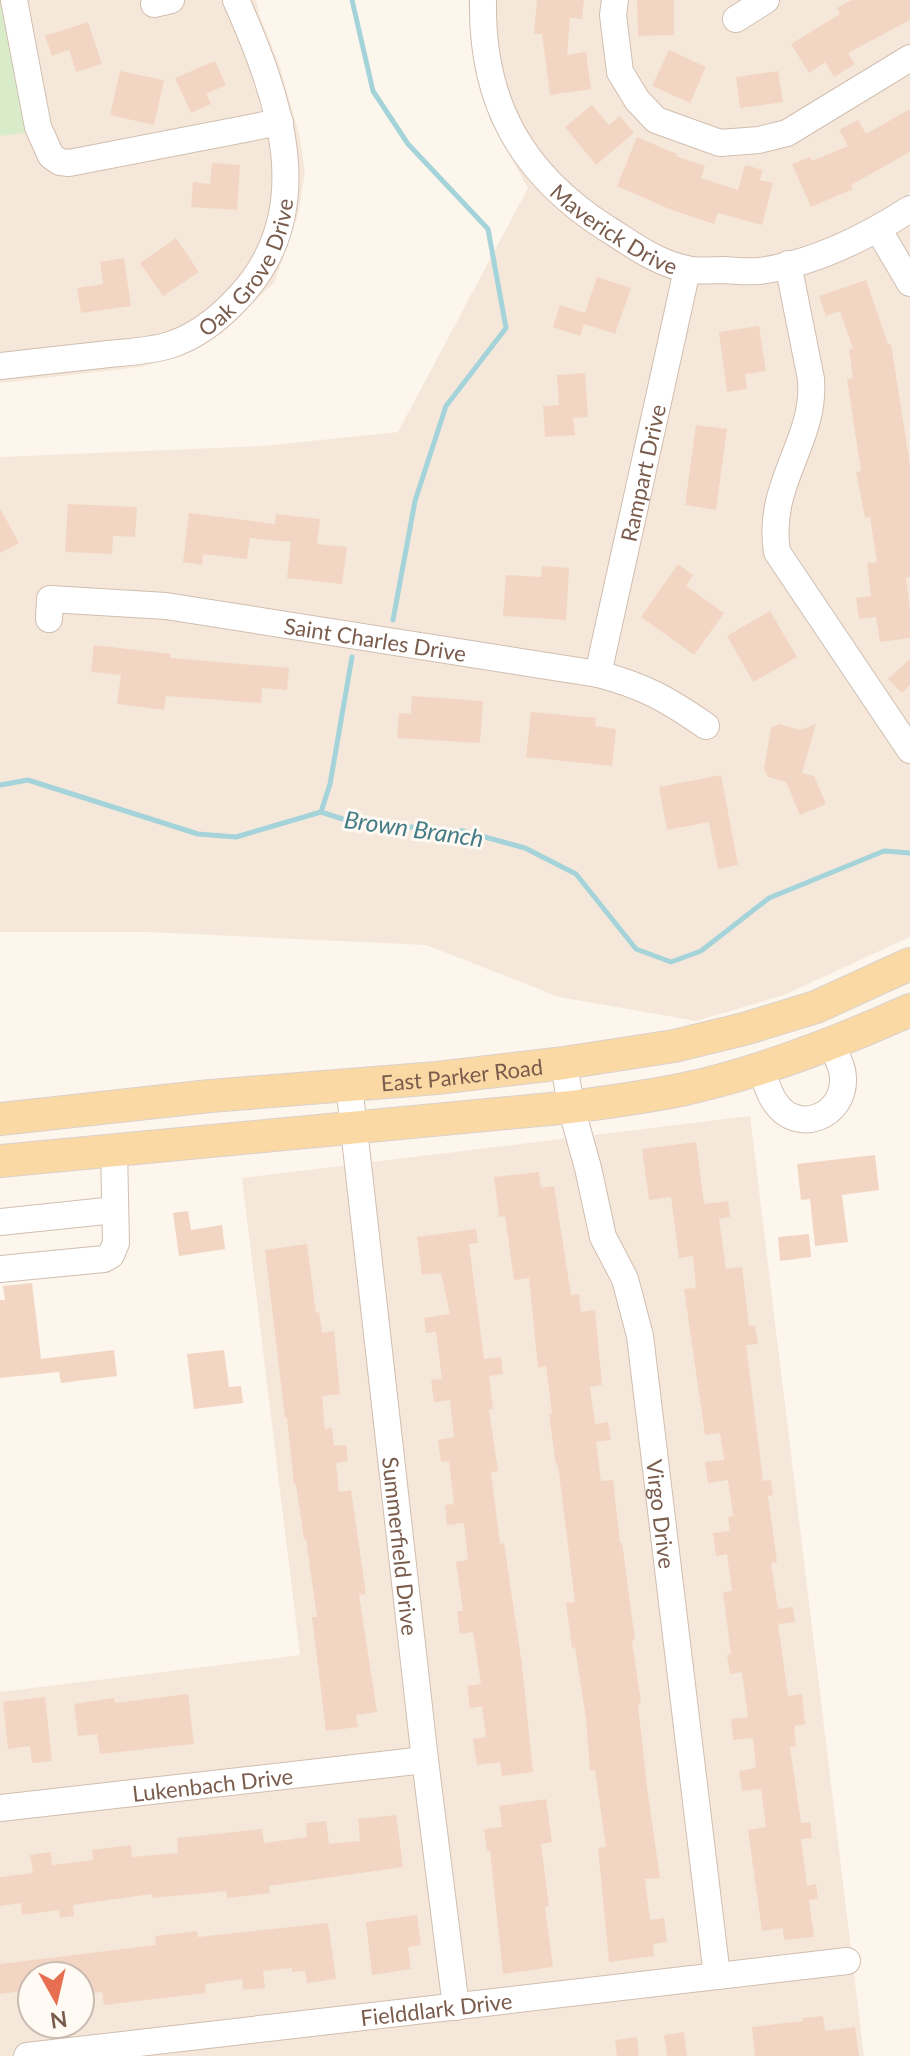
<svg xmlns="http://www.w3.org/2000/svg" width="910" height="2056" font-family="Lato,sans-serif">
<rect width="100%" height="100%" fill="#fdf6ec"/>
<!-- residential -->
<path fill="#f5e8da" fill-rule="evenodd" d="M0 0H256L259 14 280 67 299 134 305 172 298 215 274 283 221 333 190 352 141 367 0 383Z
M470 0H910V937L784 995 696 1021 559 997 426 945 147 932H0V457L263 446 398 432 528 188 490 120 471 42Z
M750 1116 864 2056H0V1692L300 1655 242 1178ZM32 1976H80V2024H32Z"/>
<!-- green -->
<path fill="#d8ecc9" d="M0 0H6L31 132 0 136Z"/>
<g fill="none" stroke-linecap="round" stroke-linejoin="round">
<!-- stream -->
<path stroke="#a5d3da" stroke-width="5" d="M352 0 373 91 408 144 488 229 506 328 446 406 415 501 393 620
M0 785 28 780 198 834 236 837 321 812 355 823 463 831 525 848 576 874 636 949 671 962 701 951 769 898 884 851 910 853
M321 812 330 784 352 657"/>
</g>
<!-- building -->
<path fill="#f3d5c3" d="M537 0H584L582 19 570 18 567 55 586 52 591 89 550 95 542 34H534Z
M637 0H674V35L638 36Z
M852 0H910V20L848 53 855 64 834 77 825 62 809 73 791 44 840 14 837 8Z
M88 22 102 64 76 72 69 50 52 56 45 36Z
M669 50 706 67 690 103 652 86Z
M215 61 226 85 206 94 211 104 191 113 175 78Z
M120 71 164 80 154 125 110 115Z
M778 71 783 102 740 108 736 77Z
M592 105 609 125 620 116 634 133 596 165 565 127Z
M910 109V152L851 185 853 189 811 207 792 164 810 157 812 161 848 146 839 130 858 120 866 134Z
M637 137 677 154 676 156 705 166 701 178 738 190 745 165 763 170 760 180 773 183 762 225 718 213 714 224 669 209 617 186Z
M212 163 240 165 237 210 191 207 193 182 210 184Z
M176 238 199 272 163 296 140 263Z
M124 258 131 306 81 313 77 288 103 284 100 262Z
M597 277 631 288 615 334 584 324 580 336 553 327 560 305 585 313Z
M866 280 888 344H891L910 465V577L906 578 910 609V638L880 642 876 617 859 619 856 598 871 596 867 563 877 562 870 517 865 518 856 472 861 471 847 379 853 378 849 349H853L840 311 826 316 819 296Z
M759 326 766 371 745 374 747 389 727 392 719 332Z
M585 373 588 417 573 418 575 435 545 437 543 406 559 405 557 375Z
M696 425 727 429 716 510 685 505Z
M68 504 137 507 135 537 113 536 112 554 65 552Z
M0 508 19 543 0 553Z
M189 513 275 524 276 514 320 519 317 544 347 547 342 584 287 578 291 542 250 538 247 559 203 554 202 565 183 562Z
M678 564 693 575 686 586 724 613 694 655 641 617Z
M542 566 569 568 566 620 503 616 506 575 541 577Z
M770 611 797 657 753 682 727 636Z
M94 645 171 654 170 658 289 668 287 690 262 688 261 703 166 696 164 710 117 704 121 675 91 672Z
M910 659V685L902 693 888 679Z
M412 696 483 701 480 743 397 738 399 713 411 714Z
M531 712 596 718 595 726 616 729 612 766 526 757Z
M779 724 800 730 816 724 802 773 814 776 826 804 800 815 786 782 768 777 764 769 771 728Z
M721 775 738 865 718 869 709 822 667 830 659 787Z
M696 1142 704 1204 728 1201 730 1217 719 1219 726 1269 742 1267 749 1326H755L758 1344 746 1345 763 1481 771 1480 773 1495 768 1496 777 1562 771 1563 778 1609 793 1607 795 1622 778 1624 788 1696 802 1694 805 1724 794 1726 796 1746 790 1747 801 1823 810 1822 812 1838 801 1839 807 1886 816 1884 818 1899 809 1900 814 1937 784 1940 783 1928 762 1931 748 1830 766 1827 761 1789 742 1791 739 1771 756 1768 753 1738 733 1740 731 1719 748 1717 742 1672 730 1674 727 1655 731 1654 723 1592 732 1591 727 1554 716 1556 713 1533 730 1531 728 1517 733 1516 728 1480 708 1483 705 1462 724 1460 720 1433 705 1435 684 1289 696 1288 693 1256 679 1258 671 1197 649 1200 642 1149Z
M875 1155 879 1190 842 1195 848 1242 815 1246 810 1199 801 1200 797 1164Z
M539 1172 541 1188 554 1186 571 1295 579 1294 581 1312 595 1310 602 1385 590 1387 595 1424 608 1422 611 1440 596 1442 601 1481 613 1480 620 1543 622 1542 635 1640 632 1641 641 1703 638 1704 647 1787 660 1878 645 1879 650 1920 664 1918 667 1942 653 1944 654 1956 609 1962 598 1848 606 1847 595 1770 590 1771 586 1719 575 1647 572 1648 566 1603 575 1602 558 1465H556L549 1414H552L546 1366 538 1368 529 1278 514 1280 505 1216 499 1217 494 1177Z
M188 1211 191 1230 222 1225 225 1249 179 1256 173 1213Z
M476 1229 478 1243 469 1244 484 1359 501 1357 503 1374 489 1376 493 1409 489 1410 498 1471 491 1472 500 1544 504 1543 522 1665 533 1772 502 1776 500 1762 477 1765 473 1739 486 1737 482 1706 470 1708 467 1686 481 1684 473 1632 460 1634 457 1611H463L456 1562 468 1560 464 1523 447 1525 445 1505 454 1504 449 1461 441 1462 438 1440 454 1437 450 1400 434 1402 431 1380 442 1379 436 1332 426 1333 424 1318 450 1314 441 1273 422 1275 417 1237Z
M809 1234 811 1257 780 1261 778 1237Z
M307 1244 316 1313 319 1312 322 1333 334 1331 340 1394 322 1396 325 1429 332 1428 334 1446 346 1445 348 1461 336 1463 339 1492 351 1490 366 1594 359 1595 377 1712 356 1715 358 1727 326 1731 312 1617H317L306 1539 304 1540 296 1484H294L287 1418H285L265 1250Z
M32 1283 41 1359 114 1350 117 1376 61 1383 59 1372 0 1378V1300H5L3 1286Z
M224 1350 229 1387 241 1386 243 1403 194 1409 187 1354Z
M188 1694 194 1744 100 1754 97 1734 78 1736 74 1704 114 1698 115 1703Z
M45 1697 52 1761 32 1763 30 1746 8 1749 3 1702Z
M546 1799 552 1842 541 1844 549 1906 545 1907 553 1967 503 1974 490 1851H487L484 1829 502 1827 499 1806Z
M396 1815 403 1867 269 1886 270 1893 227 1898 226 1891 152 1898V1894L73 1905 74 1916 60 1918 59 1910 22 1915 21 1903 0 1906V1877L33 1873 30 1855 51 1852 52 1865 93 1860 92 1850 131 1845 132 1857 178 1853 177 1838 262 1829 264 1843 307 1837 306 1823 326 1821 329 1844 360 1841 358 1819Z
M417 1915 421 1945 408 1947 411 1969 372 1975 366 1922Z
M328 1923 336 1979 307 1983 305 1971 292 1972V1968L263 1971 265 1988 243 1990 242 1979 205 1984 206 1993 104 2005 102 1992 80 1995V1976H32V1990L0 1994V1964L156 1945 155 1936 197 1931 198 1937Z
M823 2016 825 2031 855 2027 859 2056H755L752 2027 803 2021 802 2018Z
M684 2032 687 2056H667L664 2035Z
M637 2037 639 2056H617L615 2040Z"/>
<g fill="none" stroke-linecap="round" stroke-linejoin="round">
<!-- minor casing -->
<g stroke="#d1beb0" stroke-width="28">
<g id="minor">
<path d="M14 0 38 127 51 156 60 162 69 163 280 122"/>
<path id="s1" d="M483 0C481 102 521 173 606 228 632 244 656 263 687 269 698 272 711 270 723 270 735 271 748 272 759 271 813 264 865 238 910 209"/>
<path d="M615 0 613 15 620 72 637 100 656 120 720 143 759 140 787 133 910 58"/>
<path d="M154 4 171 0"/>
<path d="M736 19 766 0"/>
<path d="M878 229 910 283"/>
<path d="M788 264 811 379C816 442 766 483 777 552L910 750"/>
<path id="s2" d="M0 366C36 362 73 358 109 354 129 352 151 351 170 345 197 336 220 318 239 297 321 210 278 95 236 0"/>
<path id="s3" d="M49 619 50 599 166 606 598 674C644 686 667 699 706 726"/>
<path id="s4" d="M598 674 687 270"/>
<path id="s5" d="M564 1063 571 1107 588 1168 603 1237 625 1279 640 1336 717 1976"/>
<path d="M761 1068C765 1078 768 1093 775 1102 797 1136 845 1116 843 1078 843 1066 835 1054 831 1043"/>
<path id="s6" d="M349 1085 425 1760 456 2007"/>
<path d="M0 1222 115 1210"/>
<path d="M0 1269 104 1259 111 1255 116 1243 114 1150"/>
<path id="s7" d="M0 1808 425 1760"/>
<path id="s8" d="M27 2056 847 1961"/>
</g>
</g>
<!-- major casing -->
<g stroke="#dad1cd" stroke-width="34">
<g id="major">
<path id="s9" d="M0 1119 210 1096 437 1078 564 1063 674 1046 744 1029 816 1007 910 964"/>
<path d="M0 1161 571 1107C609 1102 647 1097 685 1089 762 1072 839 1042 910 1010"/>
</g>
</g>
<!-- minor -->
<use href="#minor" stroke="#fff" stroke-width="26"/>
<!-- major -->
<use href="#major" stroke="#fbd9a5" stroke-width="32"/>
</g>
<g text-anchor="middle" dominant-baseline="central" stroke-width="6" stroke-linejoin="round" paint-order="stroke">
<!-- street labels -->
<g font-size="22" fill="#7a5c4d" stroke="#fffaf3">
<text stroke="none"><textPath href="#s1" startOffset="280">Maverick Drive</textPath></text>
<text stroke="none"><textPath href="#s2" startOffset="286">Oak Grove Drive</textPath></text>
<text stroke="none"><textPath href="#s4" startOffset="206">Rampart Drive</textPath></text>
<text stroke="none"><textPath href="#s3" startOffset="348">Saint Charles Drive</textPath></text>
<text stroke="none"><textPath href="#s9" startOffset="464">East Parker Road</textPath></text>
<text stroke="none"><textPath href="#s5" startOffset="464">Virgo Drive</textPath></text>
<text stroke="none"><textPath href="#s6" startOffset="464">Summerfield Drive</textPath></text>
<text stroke="none"><textPath href="#s7" startOffset="214">Lukenbach Drive</textPath></text>
<text stroke="none"><textPath href="#s8" startOffset="412">Fielddlark Drive</textPath></text>
</g>
<!-- water labels -->
<g font-size="24" font-style="italic" fill="#437c86" stroke="#fffaf3">
<text transform="translate(414 828) rotate(8)">Brown Branch</text>
</g>
</g>
<!-- north arrow -->
<g transform="translate(56 2000) rotate(172)"><circle r="38" fill="#fffaf3" stroke="#cabbb1" stroke-width="2"/>
<path d="M0-6L14 30L0 20L-14 30Z" fill="#e76f51"/>
<text y="-12" font-size="22" font-weight="bold" text-anchor="middle" fill="#7a5c4d">N</text>
</g>
</svg>
